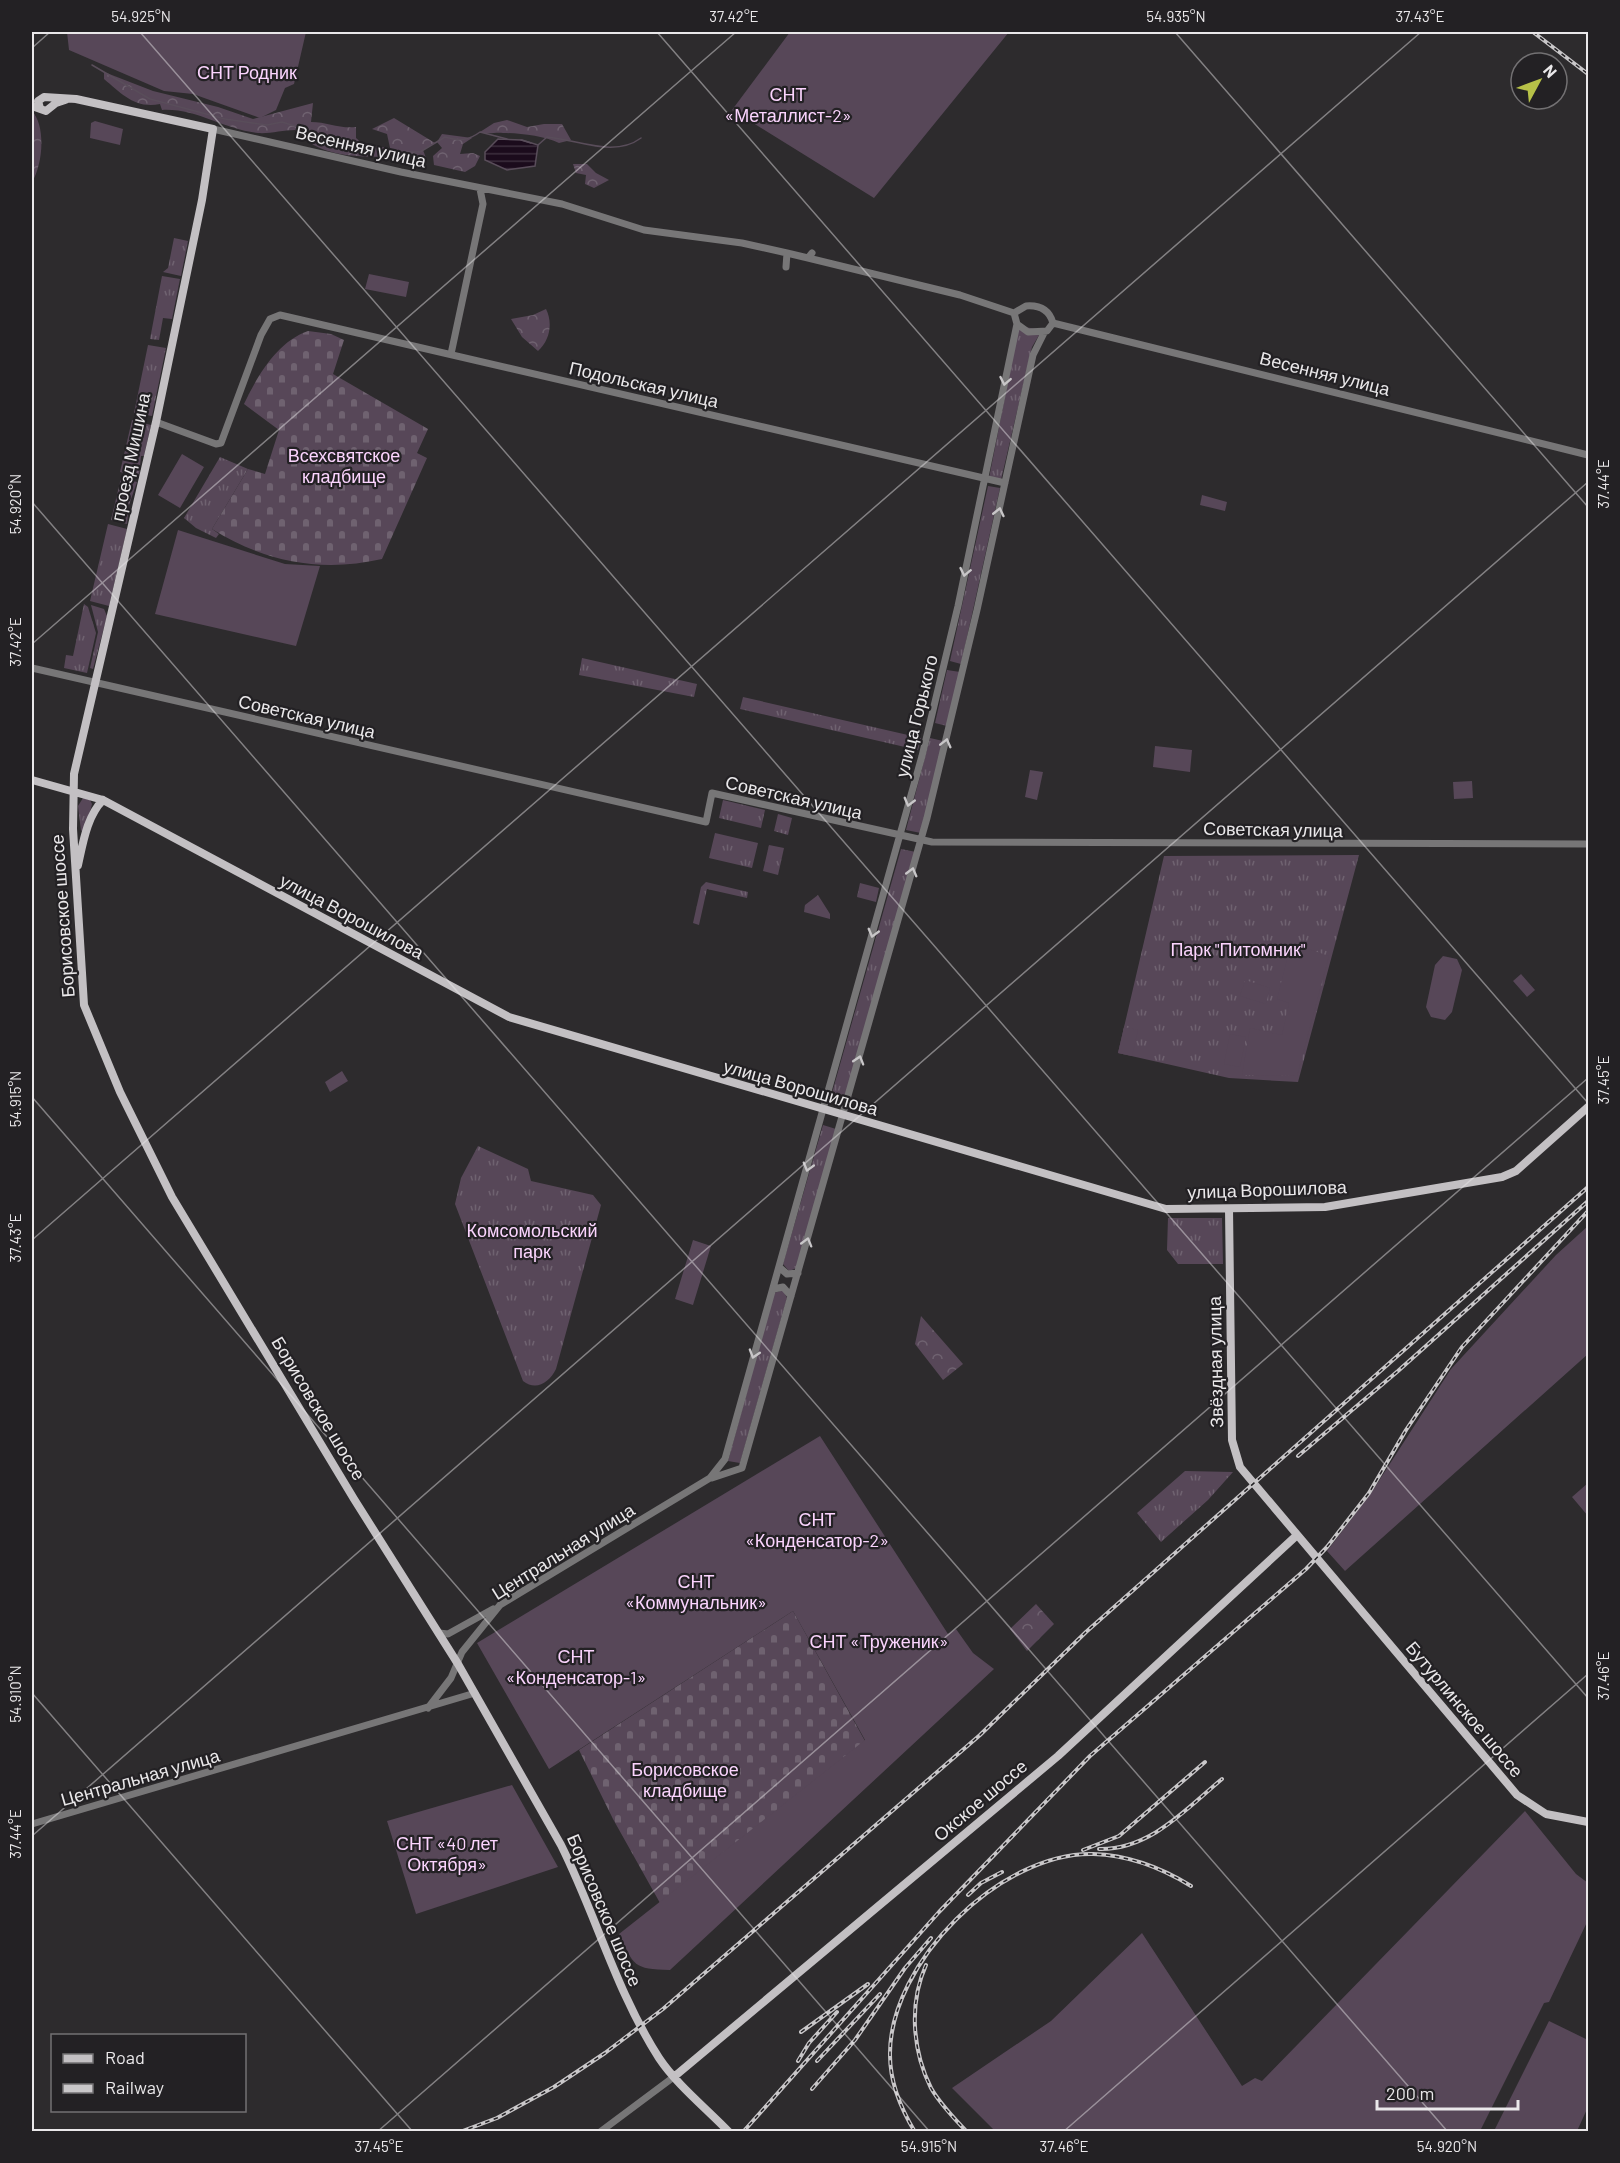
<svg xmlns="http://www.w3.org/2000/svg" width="1620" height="2163" font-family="Barlow,sans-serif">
<defs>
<pattern id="grass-tufts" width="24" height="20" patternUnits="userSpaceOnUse" patternTransform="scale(1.5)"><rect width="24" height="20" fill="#574758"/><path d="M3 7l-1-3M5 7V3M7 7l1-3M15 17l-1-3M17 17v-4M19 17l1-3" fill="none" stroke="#6f6270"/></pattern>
<pattern id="forest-crowns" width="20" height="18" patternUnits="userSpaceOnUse" patternTransform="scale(1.5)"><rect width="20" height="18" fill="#574758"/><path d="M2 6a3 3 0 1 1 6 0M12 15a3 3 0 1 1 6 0" fill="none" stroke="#6f6270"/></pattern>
<pattern id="cemetery-stones" width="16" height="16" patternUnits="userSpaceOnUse" patternTransform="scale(1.5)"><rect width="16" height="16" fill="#574758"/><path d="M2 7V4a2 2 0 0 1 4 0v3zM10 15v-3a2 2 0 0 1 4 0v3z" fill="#6f6270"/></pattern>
<pattern id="water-rules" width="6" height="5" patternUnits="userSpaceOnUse" patternTransform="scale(1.5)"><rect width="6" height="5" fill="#1b0b1c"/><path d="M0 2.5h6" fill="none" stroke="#3c2f3d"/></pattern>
</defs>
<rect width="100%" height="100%" fill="#2d2b2d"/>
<!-- grass -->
<path fill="url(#grass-tufts)" d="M174 238 188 241 181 276 163 272 168 268Z
M162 276 180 279 172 319 163 318 159 340 150 339Z
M1019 326 1042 330 1032 347 1001 480 989 478Z
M148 345 166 348 152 416 134 413Z
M132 420 151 425 144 456H141L139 477 120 472Z
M220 457 248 469 212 529 219 534 216 538 196 528 184 518Z
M121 478 137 482 129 505 127 524 111 520Z
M988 486 1000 488 961 664 950 661Z
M108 524 127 529 109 606 90 601Z
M84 604 88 607 96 633 87 673 64 668 66 655 73 656Z
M91 605 104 609 107 616 93 669 90 668 98 632Z
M582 658 697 684 694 697 579 675Z
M947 670 960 672 947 726 935 723Z
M743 697 921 738 918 750 740 709Z
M930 738 943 741 921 833 906 830Z
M83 798 90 800 92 804 86 828 81 831 78 806Z
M723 800 765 810 761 828 719 818Z
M778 814 792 818 788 835 774 831Z
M715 833 758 843 752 868 709 858Z
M769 845 784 848 778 875 763 871Z
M901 849 916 852 843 1104 830 1100Z
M1359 855 1298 1082 1229 1078 1118 1053 1164 856Z
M706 882 748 892 747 898 707 889 699 925 693 923 701 887Z
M860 883 879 888 876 902 857 897Z
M818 895 830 914V919L804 912 805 905Z
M823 1125 836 1129 797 1268 789 1271 783 1264Z
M478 1146 528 1169 531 1181 593 1195 601 1205 556 1369C549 1383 536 1391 523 1381L455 1204 461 1178Z
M1168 1218H1222L1223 1264H1178L1167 1250Z
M783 1290 787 1298 740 1463 728 1461 774 1293Z
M1185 1471 1233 1472 1208 1500 1161 1542 1137 1513Z"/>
<!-- forest -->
<path fill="url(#forest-crowns)" d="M104 72 153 91 218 107 253 119 313 103 311 122C327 122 340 129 356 127V138L364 145 390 148 387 134 372 129 394 118 435 143 423 150 426 158C382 153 327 167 295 130 283 130 269 134 258 133 225 130 196 108 162 110L160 104C135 109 122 94 104 79Z
M32 111C46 126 43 164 32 182Z
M507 120 527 127 544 124H562L571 140 559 143C545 136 519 133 503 133 494 132 489 135 480 132L494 123Z
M442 134 472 138 463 144 460 154 473 153 480 156 475 166 465 172 434 165 433 156 442 148 437 142Z
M573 164H587L596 173 609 180 594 188 585 184 586 175 576 173Z
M546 309C553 323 550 340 538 351L522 337 511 319 533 315Z
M921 1316 963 1364 943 1380 915 1344Z
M1036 1604 1054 1624 1027 1651 1010 1629Z"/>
<!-- cemetery -->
<path fill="url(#cemetery-stones)" d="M308 331 331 334 344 340 333 374 428 429 417 453 427 458 382 559C321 573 265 562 212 529L248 469 265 474 279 430 244 404C258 375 277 342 308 331Z
M793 1611 865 1741 660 1903 613 1819 579 1750Z"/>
<!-- garden -->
<path fill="#574758" d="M67 32H306L294 84 285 88 276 110 260 118 193 94 164 91 69 50Z
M790 32H1009L874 198 732 110Z
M95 121 123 129 120 145 90 138 91 123Z
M369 274 409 282 406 297 365 289Z
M182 454 204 467 180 508 158 495Z
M1202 495 1227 502 1225 511 1200 505Z
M178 530 285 564 320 566 296 646 155 614Z
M1155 746 1192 750 1190 772 1153 767Z
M1030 770 1043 772 1037 800 1025 797Z
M1472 781 1473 798 1454 799 1453 782Z
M1291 943 1329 956 1297 1076 1242 1075 1250 1028 1282 1035 1289 1003 1277 999Z
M1443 956 1457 959 1462 970 1452 1012 1445 1020 1431 1017 1426 1007 1435 965Z
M1521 974 1535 990 1527 997 1513 981Z
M1245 980 1270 988 1266 1004 1240 996Z
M1124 1027 1138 1030 1132 1056 1118 1053Z
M1230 1034 1246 1037 1240 1067 1224 1064Z
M342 1071 348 1081 330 1092 325 1082Z
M1588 1226V1354L1345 1571 1327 1551 1371 1493 1451 1369 1556 1255Z
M693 1240 711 1246 693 1305 675 1299Z
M820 1436 948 1634 956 1629 973 1653 994 1669 670 1970C633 1969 634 1966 619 1934L865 1740 793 1611 549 1769 477 1643Z
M1588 1483V1516L1572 1497Z
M512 1785 558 1867 416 1914 387 1821Z
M1525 1811 1576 1874 1588 1883V1920L1549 2002 1544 2003 1480 2131H995L952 2088 1051 2021 1142 1933 1242 2086 1255 2078 1262 2081Z
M1549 2021 1588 2040V2107L1577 2131H1494Z"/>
<!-- water -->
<path fill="url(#water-rules)" stroke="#594d5a" stroke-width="1.5" d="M498 139 522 140 538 145 535 166 507 170 485 160V152Z"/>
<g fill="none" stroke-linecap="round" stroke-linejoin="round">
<!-- stream -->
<path stroke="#594d5a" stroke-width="1.5" d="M92 65 150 99 225 119 267 125 282 122 301 128 321 141 346 142 385 151 420 152 445 137C459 141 468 141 480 132L507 139
M521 140 531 143
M538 145 547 137C580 140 614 158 641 138"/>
<!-- minor -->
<path stroke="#777677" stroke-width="7" d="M213 129 401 172 562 204 644 230 742 243 787 253
M808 258 960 295 1014 313
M786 267 787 253 808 258 812 253
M1026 306C1039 305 1049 309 1053 323L1047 331 1028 332 1017 324 1014 313Z
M1053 323 1588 455
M451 354 483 204 480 189
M156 422 216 444 221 443 261 335 270 319 280 315 1005 483
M32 668 706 822 712 793 932 842 1588 844
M779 1267 787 1274 798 1273
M774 1289 783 1287 791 1296
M712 1478 742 1468 927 818 977 610 1033 355 1044 333
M439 1633 448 1634 493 1609
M428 1708 451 1678 462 1652 500 1605 710 1478 725 1459 922 756 958 606 1017 324
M32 1824 475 1693
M600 2132 675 2076"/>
<!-- major -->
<path stroke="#c3c0c3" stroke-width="8" d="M32 106 46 111 56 103 65 100
M40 108 38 101 44 97 76 99 213 129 202 200 156 422 74 774 73 829 84 1005 120 1092 172 1197 354 1499 458 1664 561 1845C596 1915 616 1991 659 2058 677 2085 706 2108 729 2132
M32 780 103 800 509 1017 1166 1209 1325 1207 1502 1177 1516 1171 1588 1107
M78 865C83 843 87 816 103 800
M1229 1209 1232 1440 1240 1467 1517 1795 1546 1814 1588 1822
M675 2076 1058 1756 1296 1536"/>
<!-- rail casing -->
<g stroke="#c9c7c9" stroke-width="4">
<path id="rail" d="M1533 32 1588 74
M1298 1456 1398 1371 1588 1201
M1099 1849C1150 1850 1186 1809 1222 1779
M1083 1850 1119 1836 1205 1762
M968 1895 981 1883 1002 1872
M926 1965C909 2003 912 2050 931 2088 940 2104 954 2118 967 2132
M801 2032 868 1984
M798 2061 809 2043 837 2012
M817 2061 880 1994
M812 2089 855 2040 905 1968 931 1938
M460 2132 497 2118 554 2087 605 2053 663 2009 980 1735 1086 1632 1588 1187
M743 2132 939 1912 1090 1756 1306 1569 1327 1547 1369 1493 1406 1430 1462 1347 1588 1211
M915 2132C901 2109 890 2081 890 2055 889 1963 1000 1852 1093 1854 1127 1855 1162 1868 1191 1886"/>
</g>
<!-- rail -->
<use href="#rail" stroke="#232124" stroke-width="1.5" stroke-dasharray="4.5" stroke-linecap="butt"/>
</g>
<!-- one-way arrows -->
<defs><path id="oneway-chevron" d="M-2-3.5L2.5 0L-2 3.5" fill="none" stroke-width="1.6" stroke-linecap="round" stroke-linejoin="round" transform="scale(1.5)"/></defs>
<g stroke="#c8c6c8">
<use href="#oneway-chevron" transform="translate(1005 381) rotate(101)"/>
<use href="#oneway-chevron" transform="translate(999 512) rotate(-77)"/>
<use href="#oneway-chevron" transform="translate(965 572) rotate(102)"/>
<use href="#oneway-chevron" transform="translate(946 743) rotate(-76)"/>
<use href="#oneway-chevron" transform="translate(909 802) rotate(105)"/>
<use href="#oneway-chevron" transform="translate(912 872) rotate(-75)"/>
<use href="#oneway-chevron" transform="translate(873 933) rotate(105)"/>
<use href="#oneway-chevron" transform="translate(859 1060) rotate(-73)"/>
<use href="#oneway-chevron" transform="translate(808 1167) rotate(106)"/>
<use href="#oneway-chevron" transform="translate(807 1242) rotate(-74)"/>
<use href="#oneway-chevron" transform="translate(754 1354) rotate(107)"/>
</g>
<!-- ticks -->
<path fill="none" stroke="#eae8ea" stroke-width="1.5" stroke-opacity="0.45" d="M140 32 1588 1698M657 32 1588 1103M1175 32 1588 507M32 48 50 32M32 502 1448 2132M32 644 736 32M32 1097 930 2132M32 1240 1421 32M32 1693 413 2132M32 1836 1588 482M377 2132 1588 1078M1063 2132 1588 1674"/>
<g text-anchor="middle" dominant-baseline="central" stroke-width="4.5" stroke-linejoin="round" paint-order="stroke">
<!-- park labels -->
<g font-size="18" fill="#fbd4fe" stroke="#232124">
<text x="247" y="72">СНТ Родник</text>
<text x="788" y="94">СНТ<tspan x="788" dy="21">«Металлист-2»</tspan></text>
<text x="344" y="455">Всехсвятское<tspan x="344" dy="21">кладбище</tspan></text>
<text x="1238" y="949">Парк "Питомник"</text>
<text x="532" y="1230">Комсомольский<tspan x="532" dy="21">парк</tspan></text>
<text x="817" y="1519">СНТ<tspan x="817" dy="21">«Конденсатор-2»</tspan></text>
<text x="696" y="1581">СНТ<tspan x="696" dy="21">«Коммунальник»</tspan></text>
<text x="879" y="1641">СНТ «Труженик»</text>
<text x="576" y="1656">СНТ<tspan x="576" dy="21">«Конденсатор-1»</tspan></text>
<text x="685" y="1769">Борисовское<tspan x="685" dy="21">кладбище</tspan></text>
<text x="447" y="1843">СНТ «40 лет<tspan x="447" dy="21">Октября»</tspan></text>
</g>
<!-- street labels -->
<g font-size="18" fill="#eae8ea" stroke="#232124">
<text transform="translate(361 146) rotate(13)">Весенняя улица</text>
<text transform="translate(1325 373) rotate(14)">Весенняя улица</text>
<text transform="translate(644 384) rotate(13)">Подольская улица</text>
<text transform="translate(130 457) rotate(-78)">проезд Мишина</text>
<text transform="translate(307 716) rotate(13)">Советская улица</text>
<text transform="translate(916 716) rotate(-76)">улица Горького</text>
<text transform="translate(794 797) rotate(13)">Советская улица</text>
<text transform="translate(1273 829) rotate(1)">Советская улица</text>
<text transform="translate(62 916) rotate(-94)">Борисовское шоссе</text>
<text transform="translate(352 916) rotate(28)">улица Ворошилова</text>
<text transform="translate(801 1087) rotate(16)">улица Ворошилова</text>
<text transform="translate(1267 1189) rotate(-2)">улица Ворошилова</text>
<text transform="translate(1215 1362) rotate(-91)">Звёздная улица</text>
<text transform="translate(319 1408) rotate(59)">Борисовское шоссе</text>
<text transform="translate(563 1551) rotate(-32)">Центральная улица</text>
<text transform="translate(1465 1709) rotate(50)">Бутурлинское шоссе</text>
<text transform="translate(140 1777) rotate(-16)">Центральная улица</text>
<text transform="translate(980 1800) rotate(-40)">Окское шоссе</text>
<text transform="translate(605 1910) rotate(67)">Борисовское шоссе</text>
</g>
</g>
<!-- border -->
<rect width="1620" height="2163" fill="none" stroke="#232124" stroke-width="66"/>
<!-- legend -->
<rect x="51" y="2034" width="195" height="78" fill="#232124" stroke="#737173" stroke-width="1.5"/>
<rect x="63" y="2054" width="30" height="9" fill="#c3c0c3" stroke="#737173" stroke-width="1.5"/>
<text x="105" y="2064" font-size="18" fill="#eae8ea">Road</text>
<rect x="63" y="2084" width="30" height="9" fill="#c9c7c9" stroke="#737173" stroke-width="1.5"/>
<text x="105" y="2094" font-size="18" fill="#eae8ea">Railway</text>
<!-- north arrow -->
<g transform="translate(1539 81) rotate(49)"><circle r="28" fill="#232124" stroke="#737173" stroke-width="1.5"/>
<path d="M0-4.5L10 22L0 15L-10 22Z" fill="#b7c148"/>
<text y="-9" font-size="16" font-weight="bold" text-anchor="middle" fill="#eae8ea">N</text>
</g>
<!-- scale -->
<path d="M1377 2100v9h141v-9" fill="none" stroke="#eae8ea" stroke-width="3"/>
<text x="1386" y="2100" font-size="18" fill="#eae8ea" stroke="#232124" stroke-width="4.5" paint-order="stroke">200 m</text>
<rect x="33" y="33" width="1554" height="2097" fill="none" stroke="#eae8ea" stroke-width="2"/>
<g font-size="15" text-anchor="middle" fill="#eae8ea">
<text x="141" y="22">54.925°N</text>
<text x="734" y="22">37.42°E</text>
<text x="1176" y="22">54.935°N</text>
<text x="1420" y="22">37.43°E</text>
<text transform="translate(1604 484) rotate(-90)" y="5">37.44°E</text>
<text transform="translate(16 504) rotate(-90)" y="5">54.920°N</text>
<text transform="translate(16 642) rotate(-90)" y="5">37.42°E</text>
<text transform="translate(1604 1080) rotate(-90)" y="5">37.45°E</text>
<text transform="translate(16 1099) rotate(-90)" y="5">54.915°N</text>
<text transform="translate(16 1238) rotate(-90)" y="5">37.43°E</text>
<text transform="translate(1604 1676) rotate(-90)" y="5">37.46°E</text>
<text transform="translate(16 1694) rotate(-90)" y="5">54.910°N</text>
<text transform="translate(16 1834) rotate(-90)" y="5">37.44°E</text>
<text x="379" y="2152">37.45°E</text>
<text x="929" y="2152">54.915°N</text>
<text x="1064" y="2152">37.46°E</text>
<text x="1447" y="2152">54.920°N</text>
</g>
</svg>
